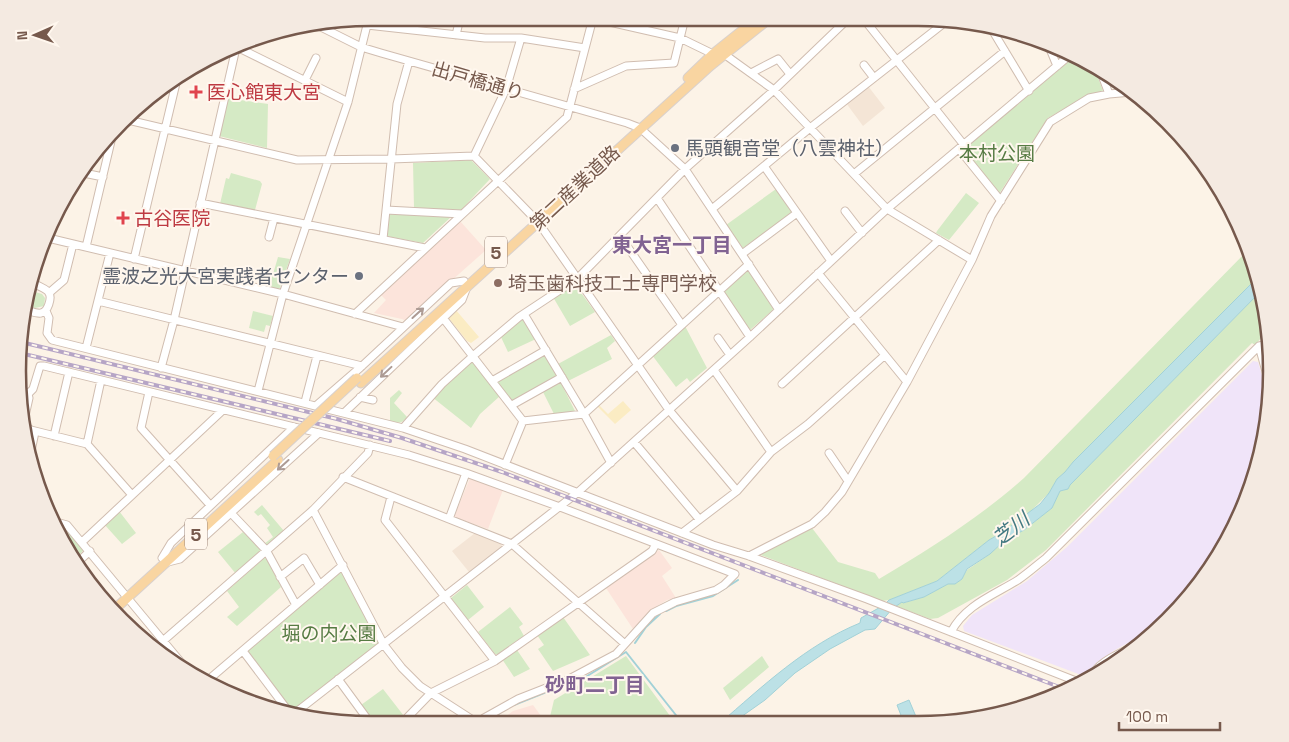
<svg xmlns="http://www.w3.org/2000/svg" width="1289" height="742" font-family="'Space Grotesk','Noto Sans JP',sans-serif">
<rect width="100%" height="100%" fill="#fcf3e7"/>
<!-- residential -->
<path fill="#f4e5d6" d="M868 86 885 108 863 126 846 103Z
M475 533 501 542 502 548 469 572 452 551Z"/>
<!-- commercial -->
<path fill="#fce4db" d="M460 221 486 250 406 321 402 319 374 313 386 300 379 293Z
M470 478 503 490 488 529 454 517Z
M659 550 672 568 662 576 676 598 667 600 652 609 633 629 606 588Z
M533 705 547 724H496L513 711Z"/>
<!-- education -->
<path fill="#f0e4f9" d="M1253 361 1258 362 1269 399 1265 440 1245 506 1212 567 1169 620 1115 650 1097 662 1086 675H1081L964 631 963 626 972 615 1027 581 1067 547Z"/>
<!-- green -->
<path fill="#d5eac5" d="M1074 57 1094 67 1103 91 1086 96 1048 118 999 194 963 150Z
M227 98 268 104 267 148 219 136Z
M471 160 490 179 461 210 414 208 413 163Z
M231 173 260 181 262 184 255 210 220 204 226 178 229 179Z
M776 189 793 213 743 248 726 225Z
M966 193 979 203 949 240 936 233 937 231Z
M388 214 451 217 423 243 386 236Z
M1249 249 1257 278 1073 462 1065 472 1057 479 1049 493 1030 512 1003 532 989 540 937 581 889 600 882 601 758 554 812 528 838 562 875 573 879 579C931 548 979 518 1024 478Z
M278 257 290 259 279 290 259 285 260 280 271 281Z
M749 268 774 309 750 330 723 291Z
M574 283 595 312 570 326 553 297Z
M28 290 42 294 45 298 44 306 35 308 26 305Z
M1261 291 1265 302 1268 330 1255 345 1252 343 1046 550 1007 580 938 618 930 619 896 606 902 602 904 603 924 597 948 584H955L962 579 967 570 990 554 1005 540 1024 530 1052 508 1060 491 1068 489 1070 485Z
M253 311 273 316 270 326 266 325 264 332 249 328Z
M523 318 536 339 508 352 500 335Z
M685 326 707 368 690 382 687 378 676 387 652 355Z
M611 335 615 341 607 348 612 359 568 381 558 364Z
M545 354 557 376 512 401 496 381Z
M473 360 500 396 480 414 471 428 432 397Z
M560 381 575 411 554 414 542 390Z
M399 390 402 393 394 403 407 417C402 424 399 423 390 421V398Z
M262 505 284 531 266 547 264 544 273 537 267 528 270 525 261 514 258 516 254 512Z
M119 511 136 533 122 544 104 524Z
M59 527 66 528 84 550 76 558Z
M243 532 260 549V553L236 574 218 552Z
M264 558 267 559 281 587 237 626 227 617 239 607 227 591Z
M343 565 384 645 295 713 289 712 243 651Z
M467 585 484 607 468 620 451 598Z
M510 607 523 624 519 627 524 636 498 654H495L478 632Z
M563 617 590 655 553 671 538 649 544 645 537 635Z
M517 650 530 669 514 677 502 659Z
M626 656 676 724H551L549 721 554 700Z
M762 656 769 667 730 700 723 688Z
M383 689 404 716 396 724H375L361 705Z"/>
<!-- sand -->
<path fill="#fbecc3" d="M455 309 479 337 471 343 467 341 448 317Z
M623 401 631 410 615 424 597 406 598 404 608 414Z"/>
<!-- water -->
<path fill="#bce1e6" stroke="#a2d1d7" d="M1257 278 1261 291 1070 485 1068 489 1060 491 1052 508 1024 530 1005 540 990 554 967 569 962 579 955 584H948L924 597 903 603 902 602 892 609 875 629 865 630 830 649 795 673 765 700 731 724H719C763 686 806 645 860 623L861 618 884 605 889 600 937 581 989 540 1003 532 1040 504 1049 493 1057 479 1065 472 1073 462Z
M909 700 917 719 904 723 897 705Z"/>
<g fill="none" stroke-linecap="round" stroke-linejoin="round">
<!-- stream -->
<path stroke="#a2d1d7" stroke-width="2" d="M1270 351 1267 356 1271 373
M666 611 676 606 713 596 738 580
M635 643 646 627 660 614
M584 678 626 652 683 724
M514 705 579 679
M487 724 501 712"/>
<!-- minor casing -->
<g stroke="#d0bdb0" stroke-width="9">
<path id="minor" d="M592 18 680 38 713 54H724L774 90 887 209 972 260
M863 18 964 145
M319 26 361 47 381 53 627 123 640 128 685 169 779 310
M638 28 640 18
M991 28 1029 91
M456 35 460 18
M1048 44 1057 66
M237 47 348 102
M864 65 874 78
M1100 70 1109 94
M751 73 778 59 790 74
M305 80 316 58
M574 89 626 66 674 63 685 18
M128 120 297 160 391 159 474 156 538 222 669 410 737 491
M959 149 1001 201
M474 156 506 89 521 38
M764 166 831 261
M79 172 103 177
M854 174 1005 51
M657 198 750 337
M200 203 425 248
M712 209 810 128 948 20
M386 210 462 214
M845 211 862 233
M620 236 682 325
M269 237 274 218
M48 238 283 294 403 327
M383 239 397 104 409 61
M86 247 112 137
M742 254 797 213
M134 259 177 79
M818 273 907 382
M49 293 64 280 73 244
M98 301 362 366
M26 310C30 311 37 314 41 313 48 312 52 298 49 293 47 288 35 286 30 280
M46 311 49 318 47 333 52 340 403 428 465 449 713 545 749 556 867 599 1081 683
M355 314 567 117 593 18
M524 314 584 414 749 264
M443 318 523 421 505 465
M718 338 730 355
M1259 346 1270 386
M86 348 110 253
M161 368 174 320 236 48
M714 370 771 452
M492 381 546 350
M782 384 939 240
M20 389 28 394 29 398 25 416
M258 391 283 294 348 102 367 25 485 38H521L585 48
M149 392 141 428 210 505
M28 394 33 389 40 366H44L409 455 466 473 560 507 735 574 724 585 716 590 675 602 653 613 616 654 569 679 518 699 484 718 478 724
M360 397 373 400
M305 402 317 356
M317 405 362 366 451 283 464 281
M512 405 562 377
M345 412 462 300 467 287
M523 421 584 414 611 463
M27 427 31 430 87 444 132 495
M403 428 442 384 473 356 519 317 578 278 685 169 774 90 849 18
M54 436 69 372
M634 442 699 519
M87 444 101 380
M31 451 35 432
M829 453 848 481
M343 477 512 544 625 644
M391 497 385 520 495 661
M313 510 384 645 402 668 420 686 479 724
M230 512 266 550 296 605
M449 519 466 473
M56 522 67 525 189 672
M682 533 737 491 771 452 808 424 885 355
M82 542 223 410
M749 556 812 524 825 512 842 492 907 382 972 260 991 216 1050 122 1089 98 1109 94 1132 92
M162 558 171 543 294 427
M78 562 90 551
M168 562 180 559 319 433
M280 577 304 558 320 585
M951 632C965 605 994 595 1018 580 1028 573 1037 565 1046 558L1259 346 1269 344
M156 647 313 510 368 453 370 445
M243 651 289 712
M338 679 371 724
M1090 679C1097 661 1122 653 1138 644
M207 681 343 565
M295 713 577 493 750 337 887 209 1070 55
M401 724 431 693 495 661 652 551 656 544"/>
</g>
<!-- major casing -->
<g stroke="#d9d1cd" stroke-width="11">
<path id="major" d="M688 78 713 54 758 18
M361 383 710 66 770 18
M115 609 278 460"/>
</g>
<!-- minor -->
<use href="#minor" stroke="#fff" stroke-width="7"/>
<!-- major -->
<use href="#major" stroke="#f9d5a1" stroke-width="9"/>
<!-- rail casing -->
<g stroke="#b6a5c6" stroke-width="4">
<path id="rail" d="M21 342 337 419 402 438 502 472 1067 690
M20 353 390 441"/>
</g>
<!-- rail -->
<use href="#rail" stroke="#fff7ee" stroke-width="2" stroke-dasharray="5.5" stroke-linecap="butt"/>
<!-- major-bridge casing -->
<g stroke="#d9d1cd" stroke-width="11" stroke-linecap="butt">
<path id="major-bridge" d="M273 456 357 378"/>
</g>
<!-- major-bridge -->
<use href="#major-bridge" stroke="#f9d5a1" stroke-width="9"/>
</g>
<!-- one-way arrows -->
<defs><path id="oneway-shaft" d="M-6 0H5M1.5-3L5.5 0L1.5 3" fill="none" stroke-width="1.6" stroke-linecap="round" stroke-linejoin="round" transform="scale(1.25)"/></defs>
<g stroke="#ad9b94">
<use href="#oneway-shaft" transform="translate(418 313) rotate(-42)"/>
<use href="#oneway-shaft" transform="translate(386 372) rotate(137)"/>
<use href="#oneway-shaft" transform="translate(283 465) rotate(138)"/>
</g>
<!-- markers -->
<g fill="#e0444e" stroke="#fff7ee" stroke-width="2">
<path d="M193.5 84.5h5v5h5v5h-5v5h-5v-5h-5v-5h5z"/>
<path d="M120.5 210.5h5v5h5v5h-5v5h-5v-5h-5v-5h5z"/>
</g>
<g fill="#6b7280" stroke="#fff7ee" stroke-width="2">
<circle cx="675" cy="148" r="5"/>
<circle cx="359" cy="276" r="5"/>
</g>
<circle fill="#8d6e63" stroke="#fff7ee" stroke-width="2" cx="498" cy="283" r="5"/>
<g text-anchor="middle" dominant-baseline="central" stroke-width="4" stroke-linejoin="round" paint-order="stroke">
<!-- shield labels -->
<g fill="#fff7ee" stroke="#9f887d" stroke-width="1">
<rect x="485" y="236.5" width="22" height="31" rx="4"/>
<rect x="185" y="518.5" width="22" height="31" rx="4"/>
</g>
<g font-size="18" font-weight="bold" fill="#76594c">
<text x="496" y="252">5</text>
<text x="196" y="534">5</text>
</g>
<!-- street labels -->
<g font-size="19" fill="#76594c" stroke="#fff7ee">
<text transform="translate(478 81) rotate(16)">出戸橋通り</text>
<text transform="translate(575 188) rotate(-43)">第二産業道路</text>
</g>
<!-- health labels -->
<g font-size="19" fill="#be3a42" stroke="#fff7ee" text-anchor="start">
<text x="207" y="92">医心館東大宮</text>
<text x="134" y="218">古谷医院</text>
</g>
<!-- worship labels -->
<g font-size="19" fill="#5b616d" stroke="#fff7ee" text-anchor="start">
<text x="685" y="148">馬頭観音堂（八雲神社）</text>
<text x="349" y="276" text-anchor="end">霊波之光大宮実践者センター</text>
</g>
<!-- park labels -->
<g font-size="19" fill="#567b43" stroke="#fff7ee">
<text x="997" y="153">本村公園</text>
<text x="329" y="633">堀の内公園</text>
</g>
<!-- education labels -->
<g font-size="19" fill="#785e54" stroke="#fff7ee" text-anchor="start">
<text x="508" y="283">埼玉歯科技工士専門学校</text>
</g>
<!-- neighbourhood labels -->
<g font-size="20" font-weight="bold" fill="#816392" stroke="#fff7ee">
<text x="672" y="245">東大宮一丁目</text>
<text x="595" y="685">砂町二丁目</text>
</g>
<!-- water labels -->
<g font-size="20" font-style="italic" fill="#437982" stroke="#fff7ee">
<text transform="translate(1011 529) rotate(-38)">芝川</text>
</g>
</g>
<!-- crop -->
<path d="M0 0H1289V742H0ZM371 26H918A345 345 0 0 1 1263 371V371A345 345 0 0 1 918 716H371A345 345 0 0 1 26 371V371A345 345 0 0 1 371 26Z" fill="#f4eae1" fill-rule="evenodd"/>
<path fill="none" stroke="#76594c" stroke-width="2.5" d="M371 26H918A345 345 0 0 1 1263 371V371A345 345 0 0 1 918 716H371A345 345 0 0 1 26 371V371A345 345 0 0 1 371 26Z"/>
<!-- north arrow -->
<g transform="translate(35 35) rotate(268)" stroke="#fff7ee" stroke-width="4" paint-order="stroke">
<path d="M0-4L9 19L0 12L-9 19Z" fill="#76594c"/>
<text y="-8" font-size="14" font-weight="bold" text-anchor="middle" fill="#76594c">N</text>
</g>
<!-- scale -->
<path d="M1119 722v8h101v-8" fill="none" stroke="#76594c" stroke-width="2.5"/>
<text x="1126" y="722" font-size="15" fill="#76594c" stroke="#fff7ee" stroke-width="4" paint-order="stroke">100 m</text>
</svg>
